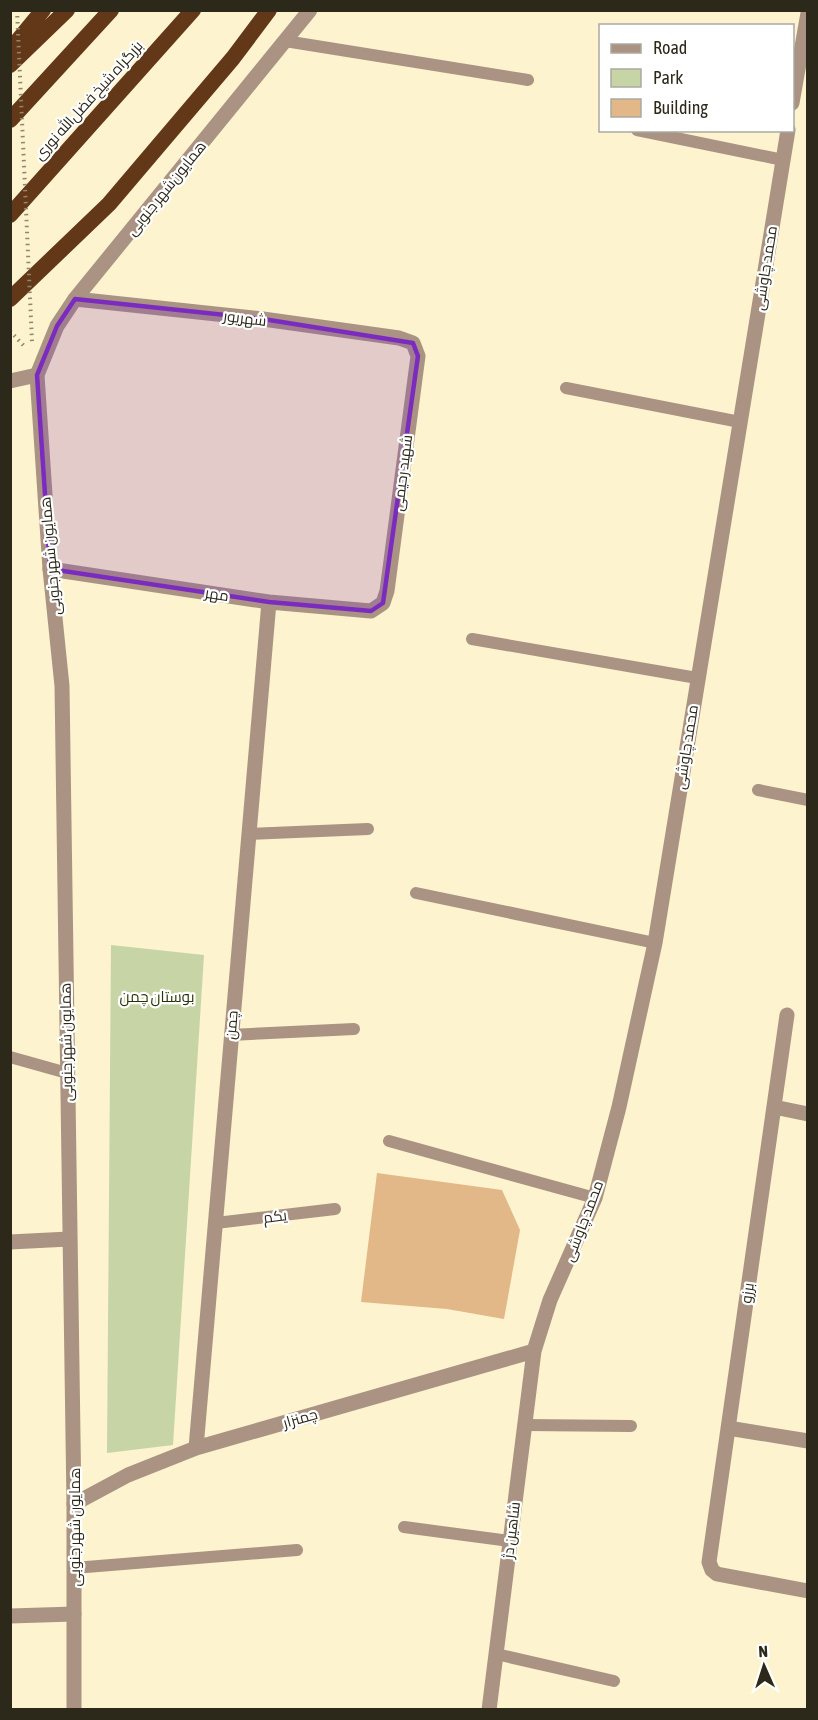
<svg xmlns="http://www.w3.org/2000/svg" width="818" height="1720" font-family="'Asap Condensed',Cairo,sans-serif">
<rect width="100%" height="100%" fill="#fdf3ce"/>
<!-- green -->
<path fill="#c7d4a6" d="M111 945 204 955 173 1445 107 1453Z"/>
<!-- building -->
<path fill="#e2b888" d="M377 1173 502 1190 520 1230 504 1319 447 1309 361 1302Z"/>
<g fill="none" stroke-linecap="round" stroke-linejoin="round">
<!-- path -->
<path stroke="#8e876e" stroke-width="4" stroke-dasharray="1.5 4.5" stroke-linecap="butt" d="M10 331 25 347"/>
<!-- service -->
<path stroke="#ab9384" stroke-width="12" d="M285 41 528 80
M637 130 783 160
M566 388 740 422
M472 639 697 678
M758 790 808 800
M248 834 368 829
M416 893 655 943
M230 1035 354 1029
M10 1057 67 1073
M389 1141 595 1198
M216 1223 335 1209
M525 1425 631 1426
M404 1527 510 1541
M74 1568 297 1550
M496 1654 614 1681"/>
<!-- minor -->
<path stroke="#ab9384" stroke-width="15" d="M792 103 808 13
M10 381 37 375
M50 569 269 602 371 611 383 603 387 591 418 356 413 343 399 338 263 319 75 299
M787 1015 709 1562 712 1570 717 1574 808 1591
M774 1107 808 1114
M10 1242 69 1239
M728 1428 808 1441
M196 1448 269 602
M74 1504 128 1475 196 1448 534 1351
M10 1616 74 1614
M489 1710 534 1351 550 1300 595 1198 619 1107 655 943 788 130"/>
<!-- tertiary -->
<path stroke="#ab9384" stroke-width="15" d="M74 1710V1504L62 686 50 569 37 375 57 326 75 299 310 10"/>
<!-- trunk -->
<path stroke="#623818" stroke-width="16" d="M10 50 43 10
M10 65 67 10
M10 120 111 10
M10 215 193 10
M10 299 109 204 233 58 269 10"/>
<!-- path-bridge -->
<path stroke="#8e876e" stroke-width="4" stroke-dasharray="1.5 4.5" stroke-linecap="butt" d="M17 10 32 342"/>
</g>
<!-- marked area -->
<path fill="#7b2cbf" fill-opacity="0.2" stroke="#7b2cbf" stroke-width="4.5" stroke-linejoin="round" d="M75 299 263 319 413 343 418 356 383 603 371 611 269 602 50 569 37 375 57 326Z"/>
<g text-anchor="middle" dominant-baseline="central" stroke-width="4.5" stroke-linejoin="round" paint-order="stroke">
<!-- street labels -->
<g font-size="15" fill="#2c281a" stroke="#fff">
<text transform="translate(88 100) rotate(-48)">بزرگراه شیخ فضل‌الله نوری</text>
<text transform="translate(166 188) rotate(-51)">همایون‌شهر جنوبی</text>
<text transform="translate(765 268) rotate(-81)">محمد چاوشی</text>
<text transform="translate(245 318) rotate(7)">شهریور</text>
<text transform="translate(402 473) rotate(-83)">شهید رحیمی</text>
<text transform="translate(50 556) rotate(-95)">همایون‌ شهر جنوبی</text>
<text transform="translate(217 594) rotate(9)">مهر</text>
<text transform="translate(686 747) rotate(-81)">محمد چاوشی</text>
<text transform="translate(231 1025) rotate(-85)">چمن</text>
<text transform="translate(66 1042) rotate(-91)">همایون‌ شهر جنوبی</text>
<text transform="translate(275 1216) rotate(-7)">یکم</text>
<text transform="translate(583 1221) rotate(-69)">محمد چاوشی</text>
<text transform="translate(747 1293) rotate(-82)">برزو</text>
<text transform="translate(300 1418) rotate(-16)">چمنزار</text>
<text transform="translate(74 1527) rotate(-90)">همایون‌ شهر جنوبی</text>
<text transform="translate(511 1530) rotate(-83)">شاهین دژ</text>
</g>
<!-- park labels -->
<g font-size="15" fill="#293205" stroke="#fff">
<text x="157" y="996">بوستان چمن</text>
</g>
</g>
<!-- border -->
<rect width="818" height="1720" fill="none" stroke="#2c281a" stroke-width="24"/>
<!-- legend -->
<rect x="599" y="24" width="195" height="108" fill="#ffffff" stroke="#aba9a3" stroke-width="1.5"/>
<rect x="611" y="44" width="30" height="9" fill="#ab9384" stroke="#aba9a3" stroke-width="1.5"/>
<text x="653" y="54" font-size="18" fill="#2c281a">Road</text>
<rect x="611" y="69" width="30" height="18" fill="#c7d4a6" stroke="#aba9a3" stroke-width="1.5"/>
<text x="653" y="84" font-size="18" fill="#2c281a">Park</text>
<rect x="611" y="99" width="30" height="18" fill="#e2b888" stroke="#aba9a3" stroke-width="1.5"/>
<text x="653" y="114" font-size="18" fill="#2c281a">Building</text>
<!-- north arrow -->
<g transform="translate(764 1666) rotate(357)" stroke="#ffffff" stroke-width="4.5" paint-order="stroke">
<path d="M0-4.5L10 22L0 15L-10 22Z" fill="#2c281a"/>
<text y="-9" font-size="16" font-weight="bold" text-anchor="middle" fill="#2c281a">N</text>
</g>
</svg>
